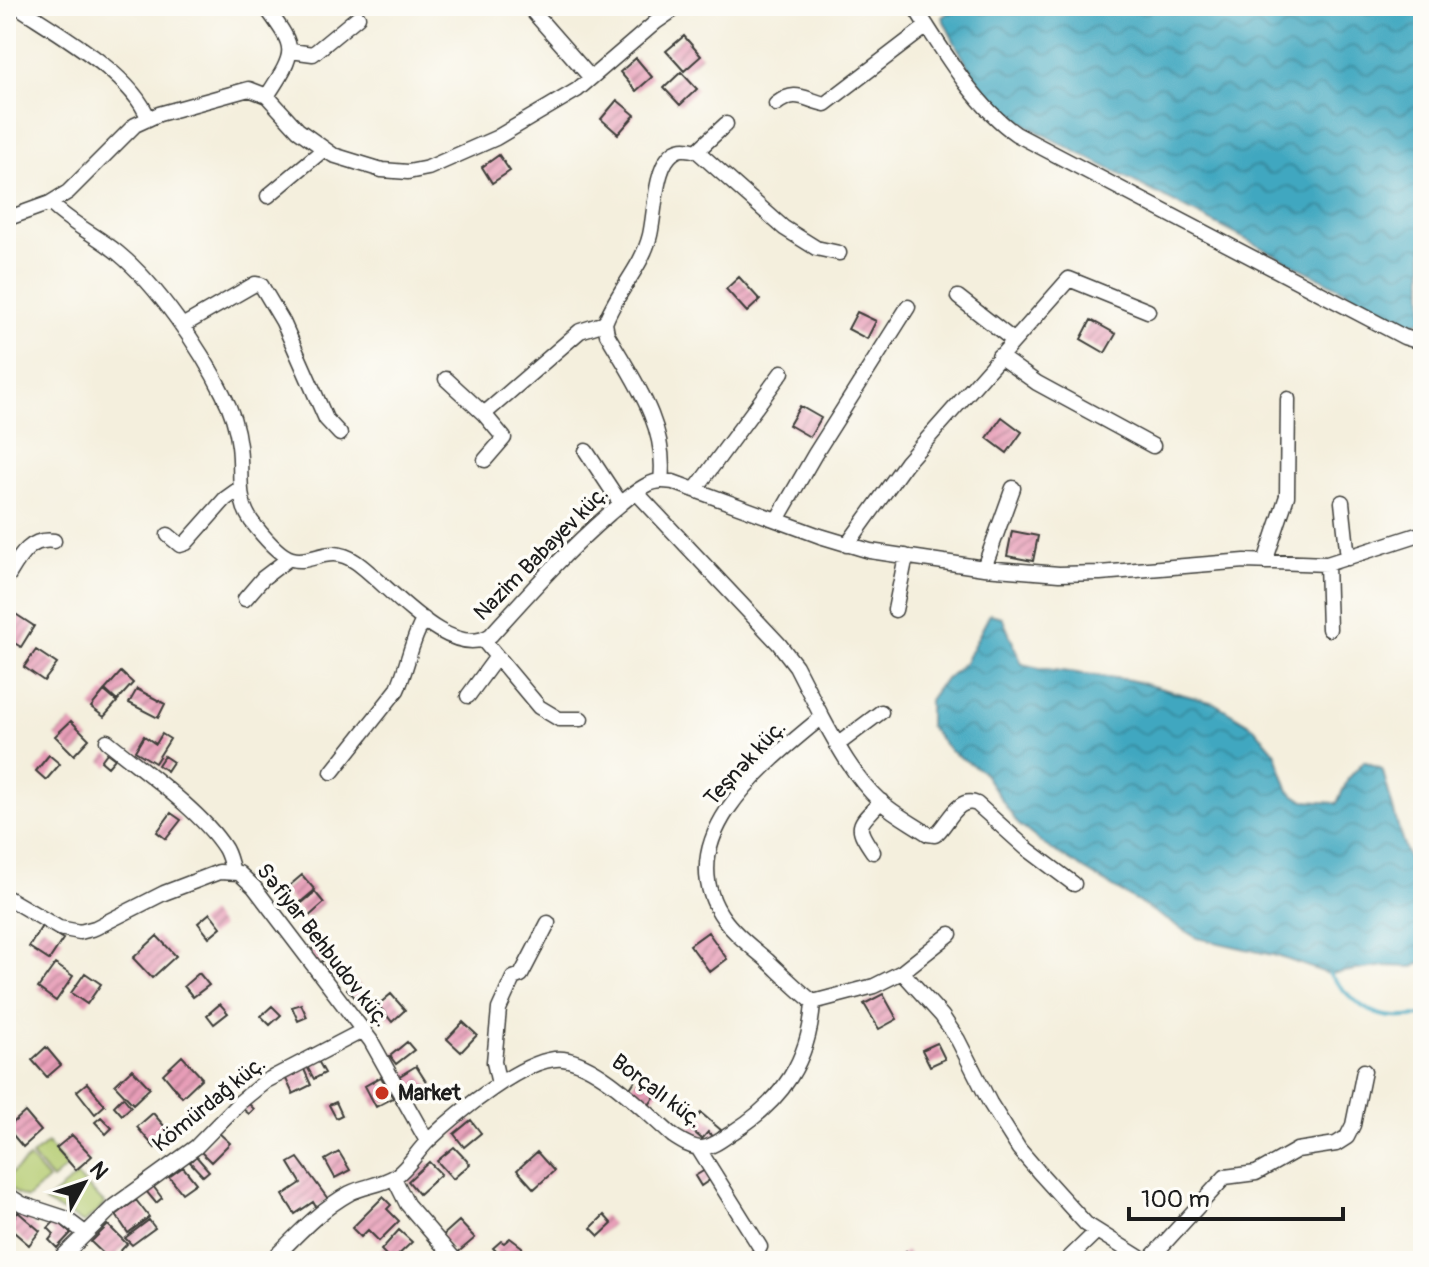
<svg xmlns="http://www.w3.org/2000/svg" width="1429" height="1267" font-family="Pangolin,sans-serif">
<defs>
<pattern id="water-waves" width="16" height="10" patternUnits="userSpaceOnUse" patternTransform="scale(2)"><rect width="16" height="10" fill="#40a7c0"/><path d="M0 5q4-4 8 0t8 0" fill="none" stroke="#35879b"/></pattern>
<pattern id="building-hatch" width="6" height="6" patternUnits="userSpaceOnUse" patternTransform="scale(2)"><rect width="6" height="6" fill="#e79db7"/><path d="M-1 1l2-2M0 6l6-6M5 7l2-2" fill="none" stroke="#ba7f94"/></pattern>
</defs>
<rect width="100%" height="100%" fill="#fdfcf7"/>
<filter id="ink" filterUnits="userSpaceOnUse"><feTurbulence type="fractalNoise" baseFrequency=".0125" numOctaves="2"/><feDisplacementMap in="SourceGraphic" scale="16" xChannelSelector="R" yChannelSelector="G"/><feConvolveMatrix kernelMatrix="1 2 1 2 8 2 1 2 1" color-interpolation-filters="sRGB"/></filter>
<filter id="wash" filterUnits="userSpaceOnUse"><feTurbulence type="fractalNoise" baseFrequency=".006" numOctaves="4" result="noise"/><feDisplacementMap in="SourceGraphic" scale="32" xChannelSelector="R" yChannelSelector="G"/><feGaussianBlur stdDeviation="1.8" result="paint"/><feColorMatrix in="noise" values="0 0 0 0 0 0 0 0 0 0 0 0 0 0 0 0 0 1.4 0 .05"/><feComposite in="paint" operator="in"/></filter>
<g filter="url(#wash)">
<rect width="100%" height="100%" fill="#f4efdd"/>
<!-- green -->
<path fill="#b4cb6f" stroke="#687446" stroke-width="2" d="M47 1143 67 1167 52 1180 32 1156Z
M29 1158 48 1180 27 1198 17 1194 6 1183V1178Z
M77 1176 105 1204 84 1223 45 1202Z"/>
<!-- water -->
<path fill="url(#water-waves)" stroke="#2e626e" stroke-width="2" d="M957 6H1415L1423 19V320L1409 324 1038 132C986 100 968 72 942 17Z
M990 614 1002 617 1022 664 1039 668 1130 680 1214 703 1254 727 1275 752 1289 791 1304 801 1337 803 1348 779 1364 761 1382 769C1390 792 1406 872 1423 882V962L1413 967 1385 966 1329 974 1277 956 1197 938 1046 846 1018 824 982 771 950 751 929 726V700L939 686 965 662Z"/>
<g fill="none" stroke-linecap="round" stroke-linejoin="round">
<!-- stream -->
<path stroke="#40a7c0" stroke-width="4" d="M1329 974C1359 1008 1376 1024 1423 1015"/>
</g>
<g id="blocks">
<!-- building -->
<path fill="url(#building-hatch)" d="M684 36 701 56 684 71 666 51Z
M636 58 652 77 636 91 620 72Z
M681 72 697 89 680 105 664 88Z
M617 100 635 115 618 134 601 119Z
M499 155 510 171 492 183 482 167Z
M739 277 760 300 747 312 726 289Z
M857 312 876 321 867 339 848 329Z
M1091 320 1116 334 1105 353 1081 339Z
M800 406 821 418 810 437 789 425Z
M1002 417 1022 432 1007 453 987 438Z
M1012 531 1038 536 1033 561 1007 556Z
M14 613 34 626 21 647 6 638V626Z
M36 650 57 664 44 681 24 667Z
M121 672 133 683 117 701 105 690Z
M137 689 165 704 158 718 129 703Z
M104 691 117 702 104 717 91 707Z
M71 721 89 739 74 755 55 736Z
M162 734 170 739 155 763 135 751 144 736 156 744Z
M107 753 115 759 108 767 101 761Z
M49 755 60 764 46 780 36 771Z
M164 756 173 762 167 771 158 765Z
M171 813 181 820 166 839 157 832Z
M302 875 315 890 296 906 283 891Z
M315 892 324 903 307 918 297 907Z
M210 913 221 927 209 937 198 923Z
M42 926 63 939 49 960 29 947Z
M708 932 727 959 710 972 690 945Z
M157 936 176 956 152 978 133 958Z
M319 944 329 956 317 965 308 953Z
M55 964 73 976 56 1001 38 988Z
M85 973 101 984 87 1004 71 993Z
M199 973 209 985 193 997 184 986Z
M356 981 370 997 361 1004 347 989Z
M391 994 405 1010 392 1022 378 1005Z
M883 994 897 1019 879 1029 864 1004Z
M220 1004 228 1013 214 1024 207 1015Z
M301 1004 307 1017 298 1021 292 1007Z
M272 1006 281 1015 270 1025 261 1016Z
M463 1022 477 1035 461 1052 447 1039Z
M407 1042 414 1050 396 1064 390 1056Z
M937 1043 945 1059 930 1066 922 1050Z
M46 1047 61 1065 47 1077 32 1060Z
M182 1056 202 1078 182 1097 163 1074Z
M317 1059 325 1073 314 1079 306 1065Z
M416 1066 430 1088 408 1100 398 1077Z
M303 1067 311 1085 293 1094 285 1077Z
M132 1069 150 1088 133 1104 115 1085Z
M638 1076 659 1090 647 1108 627 1093Z
M381 1077 393 1098 376 1107 365 1086Z
M87 1083 105 1105 95 1114 77 1091Z
M123 1097 131 1107 122 1115 114 1106Z
M336 1102 342 1115 336 1118 329 1105Z
M248 1103 254 1109 249 1114 243 1109Z
M25 1112 41 1131 23 1147 7 1128Z
M153 1113 171 1134 155 1148 137 1127Z
M701 1113 721 1130 714 1137 708 1132 702 1139 688 1127Z
M101 1117 112 1128 106 1134 95 1122Z
M471 1120 481 1133 464 1147 454 1134Z
M219 1133 230 1143 211 1162 200 1151Z
M72 1135 92 1156 76 1170 56 1148Z
M454 1147 470 1164 453 1179 437 1161Z
M339 1152 350 1170 335 1178 325 1160Z
M537 1152 554 1171 534 1189 517 1170Z
M196 1156 209 1171 203 1176 190 1162Z
M298 1158 328 1199 316 1207 313 1202 295 1214 283 1195 301 1183 289 1163Z
M429 1162 441 1174 419 1194 408 1181Z
M183 1167 196 1183 182 1193 169 1177Z
M705 1170 711 1179 701 1186 695 1176Z
M153 1186 162 1198 156 1203 146 1191Z
M383 1197 391 1205 387 1209 399 1221 379 1241 368 1230 361 1237 352 1228Z
M136 1200 149 1217 128 1233 116 1215Z
M18 1212 40 1231 29 1245 7 1226Z
M604 1215 612 1224 599 1236 591 1228Z
M56 1220 71 1233 57 1248 49 1240 54 1234 48 1228Z
M149 1220 155 1228 132 1245 125 1238Z
M459 1221 475 1238 456 1254 441 1237Z
M108 1225 127 1244 111 1261 91 1242Z
M399 1230 412 1242 392 1261 381 1250Z
M510 1238 522 1247 523 1253 530 1261H497L492 1256 497 1252 493 1248 501 1241 504 1243Z
M753 1250 761 1258 758 1261H742Z
M906 1251 914 1261H895Z"/>
</g>
</g>
<g filter="url(#ink)">
<use href="#blocks" fill-opacity="0" stroke="#3c3c39" stroke-width="2"/>
<g fill="none" stroke-linecap="round" stroke-linejoin="round">
<!-- minor casing -->
<g stroke="#3c3c39" stroke-width="17">
<path id="minor" d="M17 6C56 32 132 74 148 118
M265 6C296 49 298 49 267 96
M528 6 591 78
M914 6C942 49 974 105 1016 134L1404 337 1414 340 1423 335
M291 51 313 54 358 17
M776 104C796 89 803 99 825 104L927 26
M697 151 726 124
M268 196 323 150
M50 203C71 224 96 235 118 253 157 285 201 349 223 394 231 409 237 429 239 446 243 476 234 502 256 527 264 537 280 556 292 559 313 565 328 543 356 562 388 584 450 663 491 635 529 593 566 551 609 514 621 504 634 491 649 484 657 480 664 481 673 482L820 536 870 551 984 568 1059 574 1100 573 1245 561 1327 564 1423 533
M6 219 50 203 68 192 135 125 159 114 249 89 267 96 298 130 333 155 382 170 408 172 428 168 496 138 577 90 656 22 679 6
M958 297 1013 340
M182 326 255 284 261 285 283 322 326 419 340 434
M999 356 1037 383 1153 446
M446 379 484 414 504 438 485 460
M484 414 580 331 605 323
M586 451 621 504
M661 480C668 426 633 379 607 334L605 323C616 292 642 268 650 235 655 213 655 173 669 157 677 147 686 148 697 151L784 228 816 248 839 253
M695 490 782 372
M636 492 779 644 796 666 822 717C766 763 667 839 724 919 736 936 752 947 768 961 783 975 797 989 813 1002L874 986 902 972 942 1016 958 1040 990 1103 1019 1149 1038 1171 1086 1224 1145 1261
M1342 502 1348 558
M778 518 815 454 908 307
M168 535 180 545 186 543 225 499 239 489
M847 545 906 463 1069 279 1148 311
M1265 562 1287 496 1288 399
M1327 564 1329 629
M984 568 1013 488
M6 579C18 560 28 537 54 541
M245 599 263 578 288 559
M895 610 906 556
M483 640 539 707 559 719H581
M468 696 496 658
M822 717C838 747 855 778 880 801 894 814 912 823 928 834L935 835C948 825 957 795 977 804L1026 848 1074 884
M107 741C141 769 201 811 224 847 229 854 230 863 233 871
M837 745 881 712
M332 772 397 690C408 667 410 642 424 619
M873 852C853 823 859 826 881 801
M6 897 59 928 80 932 95 928 164 893 219 872 239 873 254 887 371 1041 427 1141
M902 972 950 934
M499 1084 494 1062 499 1009 513 978 521 975 548 923
M698 1148 760 1247
M394 1178 407 1204 456 1261
M6 1194 22 1204 65 1218 85 1233
M58 1261 113 1207 196 1147 240 1102 266 1081 364 1030
M271 1261C296 1236 319 1210 350 1193 364 1186 382 1185 396 1176 409 1167 417 1151 429 1140 455 1115 527 1055 563 1059 600 1064 645 1112 673 1136 681 1141 691 1148 701 1148 712 1148 724 1138 733 1132 782 1101 810 1060 813 1002
M1066 1261 1096 1232
M1148 1261 1225 1177 1256 1173 1297 1150 1336 1144 1347 1137 1353 1125 1364 1071"/>
</g>
<!-- minor -->
<use href="#minor" stroke="#fff" stroke-width="14"/>
</g>
</g>
<!-- markers -->
<circle fill="#c8321e" stroke="#fdfcf7" stroke-width="3" cx="382" cy="1093" r="8"/>
<g text-anchor="middle" dominant-baseline="central" stroke-width="7" stroke-linejoin="round" paint-order="stroke">
<!-- street labels -->
<g font-size="22" fill="#1c1c1c" stroke="#fdfcf7">
<text transform="translate(541 553) rotate(-45)">Nazim Babayev küç.</text>
<text transform="translate(745 763) rotate(-47)">Teşnək küç.</text>
<text transform="translate(323 945) rotate(52)">Səfiyar Behbudov küç.</text>
<text transform="translate(657 1091) rotate(37)">Borçalı küç.</text>
<text transform="translate(209 1104) rotate(-39)">Kömürdağ küç.</text>
</g>
<!-- poi labels -->
<g font-size="22" font-weight="bold" fill="#1c1c1c" stroke="#fdfcf7" text-anchor="start">
<text x="398" y="1093">Market</text>
</g>
</g>
<!-- margin -->
<rect width="1429" height="1267" fill="none" stroke="#fdfcf7" stroke-width="32"/>
<!-- north arrow -->
<g transform="translate(84 1183) rotate(50)" stroke="#fdfcf7" stroke-width="6" paint-order="stroke">
<path d="M0-6L14 30L0 20L-14 30Z" fill="#1c1c1c"/>
<text y="-12" font-size="22" font-weight="bold" text-anchor="middle" fill="#1c1c1c">N</text>
</g>
<!-- scale -->
<path d="M1129 1207v12h214v-12" fill="none" stroke="#1c1c1c" stroke-width="4"/>
<text x="1141" y="1207" font-size="24" fill="#1c1c1c" stroke="#fdfcf7" stroke-width="6" paint-order="stroke">100 m</text>
</svg>
